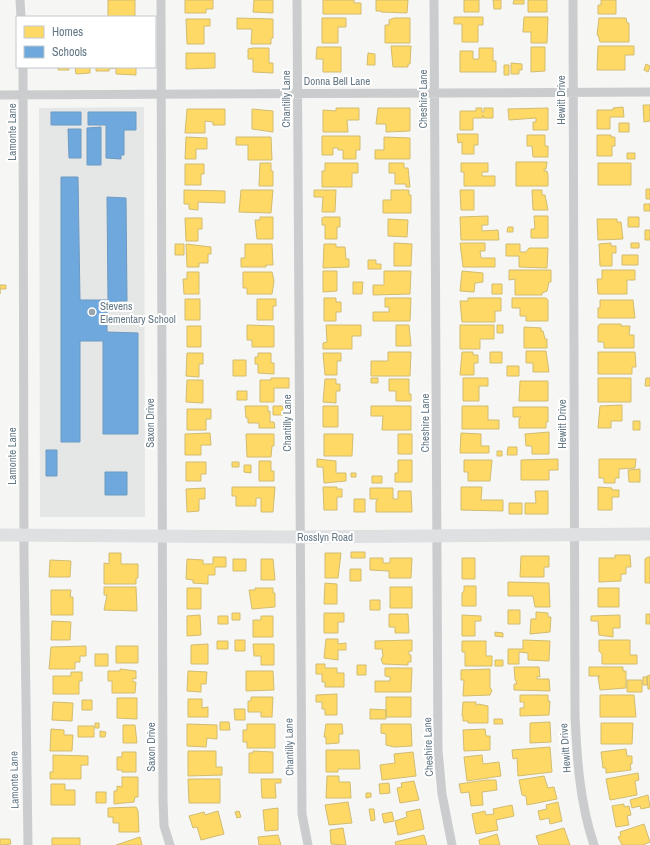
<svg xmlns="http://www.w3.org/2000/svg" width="650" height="845" font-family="'Archivo Narrow',sans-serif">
<rect width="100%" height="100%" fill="#f6f6f5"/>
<!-- built -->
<path fill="#e5e6e6" d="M144 107 145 517H40L39 108Z"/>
<!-- homes -->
<path fill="#ffd966" stroke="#d1bc70" d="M108 0H135V16L108 17Z
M185 0H213V9H206V13H185Z
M254 0H273V13L253 12Z
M323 0H354V3H361V14H323Z
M376 0H408L407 13 381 12V11H376Z
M464 0H479V12H464Z
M493 0H501V9H494Z
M514 0H524V4H513Z
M528 0H547V12H528Z
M601 0H616V14H598V5H601Z
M454 17H483V25H478V42H462V24H454Z
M524 17H548L547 43H531V32H523Z
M237 18 273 19V38H271V44H251L252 29H237Z
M322 18H346V27H338V43H322Z
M394 18H410V43H385V25H389V20Z
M599 18H626L627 23H629V42H600L598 35H597Z
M186 19H210V26H204V44H187Z
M391 46H411L410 64H408V67H393Z
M598 46H634V55H625V70H597Z
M317 47H341V72H323V59H316Z
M531 47H545V71L531 72Z
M253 48H269V63H273V73L253 72V59H248V49Z
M479 48H493V61H496V72H460V51H473V59H479Z
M186 53H215V68L186 69Z
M368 53 375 54V65H367Z
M511 63 522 64V70H519V74H511Z
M646 64 650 66 648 72 644 70Z
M504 65H509V75H504Z
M58 67H69V70H58Z
M75 67H90V73L76 74Z
M96 67H136V75L116 74V68L109 69V71H96Z
M643 105H650V121L644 122Z
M623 107 624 117H610V129H597V110H613V108Z
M336 108H359V120H347L348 132H323V110L336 111Z
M378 108H410V131L386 132V124H376Z
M476 108H482V112H484V108H493V118H484L483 115V118H473V130H460V111H476Z
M548 108V130H533V122H536V118L509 120 508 109Z
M187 109H225V125H213V122L205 121V133H185Z
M252 109 273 111V132L252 129Z
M619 123H629V132H619Z
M457 134H478V145H474V154H462V142L458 143Z
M527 135H545V146H548V157H533L532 146H527Z
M597 135H611V137H615V146H612V156H597Z
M322 136H360V150H356V159H343V150H338V148H333V155H322Z
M186 137 207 138V149H196V159H185Z
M236 137H271L272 160H248V145H236Z
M384 137 410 138V159H375V150H384Z
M627 153H635V159H627Z
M516 162H547L546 169H544V171H547L548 175V186H516Z
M260 163H271V171H273V186H259Z
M325 163H358V173H352V187H322V171H325Z
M389 163H404V168H408L410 187H406V184H395V173H389Z
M461 163H488V172H482V176H495V186H464V172H461Z
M598 163H631V185H598Z
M185 164H204V174H201V185H185Z
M646 189H650V199H646Z
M184 190 225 191V203L198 202V210L189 209V204H184Z
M241 190H273L271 213 239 212Z
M314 190H336L335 212H322L323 197H314Z
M391 190H409V195H411V213H383V200H391Z
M460 190H474V210H461Z
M532 190H542V195H545L548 210H533Z
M644 204H650V211H644Z
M488 216V225H482V231L498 230 499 240H461L460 217Z
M534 216H548V238H531V229H535Z
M260 217H273V239H257L255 220H260Z
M324 217H340V227H337V239H325V225H322V218Z
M628 217H639V227H628Z
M185 218H202V229H198V241H186Z
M388 219 408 220 407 237 388 236Z
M597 219H617V222H621L623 239 598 240Z
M508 227H513V232H507Z
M645 230H650V240H645Z
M394 243 412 244 411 266H394Z
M460 243H485V251H480L481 258H495V267H463Z
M611 243V246H616V253H612V266H600L599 244Z
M631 243H639V248H631Z
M175 244H184V255H175Z
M186 244 211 247V254H208V263H199V267H187Z
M245 244H272L273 265H266V267H241V258H245Z
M324 244H336V247H345L346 259H349V267L323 268Z
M506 244H520V252H526L529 248H548L547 268 519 267V256H506Z
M622 255H638V265H622Z
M368 260H376V264H381V269H368Z
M509 270H551V282H549L547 291 542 293V295H515V279L509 280Z
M602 270H635V280H627V294H598L597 279H602Z
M323 271H337V291L323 292Z
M384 271H411L410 294 373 295V285H384Z
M462 271 483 273V282L475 283 474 292 460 291Z
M187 272H199V294H184L183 279H187Z
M243 272H272L274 281 272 294H247V288H243Z
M353 282H363L362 294H353Z
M492 284H502V294H492Z
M0 285H6V289H0V294Z
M324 298H336V302H341V312H336V321H324Z
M385 298H411L410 321H373V312H389V307H385Z
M468 298H501V311H495V322H462L460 301H468Z
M512 298H546L548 300V321H526V316H520V308H512Z
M185 299H200V320H185Z
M257 299H276V306H273V320H257Z
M600 300H633L635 318H598V308H600Z
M600 324H621V326H630L629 335H634V348H604V342H598V326Z
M247 325 274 326V347H252V340H247Z
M326 325H361V336H352V349H323V343L327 342Z
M396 325H409L411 346H396Z
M460 325H494V339H480V349H460Z
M497 325H503V333H497Z
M187 326H201V347H187Z
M524 327 541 328V331H543L545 339H547V348H524Z
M526 351H546L549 372H533V363H526Z
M388 352H411L410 376H371V361H388Z
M462 352H473V355H478V363H474V375H460Z
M490 352H502V363H490Z
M598 352H635L636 367H632V374H598Z
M187 353H203V364H199V377L186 376Z
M258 353H271V363H274V374L258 373V364H255V357H258Z
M323 353H341V361H337V375H325Z
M233 360H246V376H233Z
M507 366H519V376H507Z
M271 378H289V388H274V402H260V380H271Z
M371 378H378V383H371Z
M463 378H488V386H479V401H463Z
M598 378H631V402H598Z
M646 378H650V386H645Z
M325 379H336V384H340V391H336V403L323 402Z
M389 379H409V394H411V401H396V391H389Z
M187 380H203V403L186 402Z
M520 381H548V401H519Z
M237 391H247V400H237Z
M622 405V421H611V428H598L600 406Z
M245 406H268V412L270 411V422H274L275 428H259V423H248V418H246Z
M273 406H283V415H273Z
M323 406H338V427H323Z
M371 406H411V430H382L383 416H371Z
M462 406H488V420H499V429H462Z
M513 407H548V422H546V428H519V419L521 417H513Z
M187 409H211V419H206V430H187Z
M633 421H640V430H633Z
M549 432V454H532V446H526L525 434Z
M210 433 211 445H201V455H185V434Z
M461 433 481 434V446H489V453H460Z
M246 434H274V446H272L271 457H247Z
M324 434H353L352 456H324Z
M398 434H412V454H398Z
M508 447H517V455H507Z
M497 451H502V456H497Z
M317 459 336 461V473H346V481L324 483 323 467H317Z
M558 459V470H549V480H521V460Z
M599 459H636L635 468 619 469V478H615V483H604V478H599Z
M398 460H412V482H395V473H398Z
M464 460H492L490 481H468V472H464Z
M259 461H271V471H274V481H259Z
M186 462H206V474H201V481H186Z
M232 462H239V467H232Z
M244 465H251V473L244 472Z
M640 469V482H629L628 470Z
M351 473H356V477H351Z
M372 476H382V483H372Z
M232 487H275L273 512H261V498H256V506H236V496H232Z
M323 487H337V489H342V497H337V510H324Z
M461 487H482L481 500H503V511L461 510Z
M598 487 612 488V490H619V497H612V510H598Z
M205 488V499H199V511L187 512 186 489Z
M370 488H393V499H398V491H411L412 512H376V501L378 499H370Z
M535 491H548V514H525V503H536Z
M354 499H365V512H354Z
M509 503H522V514H509Z
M351 552H365V558H351Z
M109 553H121V564H138V578H136V584H104V563L109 564Z
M325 553H341L338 578H325Z
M615 555H630L631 567H626V574H621V581L599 582V558H615Z
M521 556H549V567H544V577H520Z
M213 557H226V567H215V575H208V584L193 583V580L186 579 187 559 203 560V564H213Z
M648 557H650V583H645V559Z
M370 558H383V563H390V558H412L411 578H389V571L370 570Z
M462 558H475V579H462Z
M233 559H246V571H233Z
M261 559H273L275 580H261Z
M50 560 71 561 70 577H49Z
M350 569H361V581H350Z
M508 582 549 583 550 607H535L533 596H508Z
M325 583 337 584V604H324Z
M464 586H476V606H462V593L464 591Z
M104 587H136L137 611 104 610 107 595H104Z
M390 587H412V608H390Z
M187 588H201V609H187Z
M255 588H273V593H275V607L252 609 249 590H255Z
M598 588H619V607H598Z
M51 590H71L70 597H73V615H51Z
M370 600H380V610H370Z
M508 610H520V624H508Z
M536 612 548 613V617H551L550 632 530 634 531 619H536Z
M232 613H240V620H232Z
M324 613H344V622H338V633H324Z
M389 614H408L409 633H395V627H389Z
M646 614H650V624H646Z
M200 615 201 635 187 636V616Z
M462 615 481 616V621H475V636H462Z
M620 615V628H613V637L599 635 598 621H591V616Z
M218 616H228V624H218Z
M261 616H273V637H253V620H261Z
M52 621 71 622 70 640H51Z
M495 632 503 633V637L495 636Z
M326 639H338V644L346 643V650H338V660L324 658Z
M235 640H245V651H235Z
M412 640V651H409V655H411V662H408V665L383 664 381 659 383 656 382 649H375V641Z
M523 640 550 641 549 661 528 660V653L519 652V664H508V649H523Z
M599 640H630V655H637V664H602V654L599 651Z
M217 641H228V649H217Z
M462 641H486V656H492V666H465V652H462Z
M208 644V664H191V645Z
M253 644H274V665H261V656H254Z
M86 646V656H80V662H75V669H49L51 647Z
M116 646H138V663H116Z
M95 654H108V666H95Z
M495 660H503V666H495Z
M316 664H325V668H337V673H344V687H325V682H322V674H316Z
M357 665H366V675H357Z
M514 667H539L540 677 537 676V679H549L550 691 514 690V684H517L515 679Z
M589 667H623V671H626V688L600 690 598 677 600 676H589Z
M385 668H412L411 692H375V681H390V677L385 676Z
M120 669 136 671V679L133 678V682H136L135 693H112V681H108V671H120Z
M490 669V688L492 690 490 695 463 696 464 680H461V670Z
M188 671 207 672 206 684H201V692L187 691Z
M246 671H273L274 690 246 691Z
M71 672H82V681H79V694H53V676H71Z
M650 675V689H648L647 676Z
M643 677H647V685H643Z
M627 680H642V692H627Z
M337 694V715H325V709H322V702H316V695Z
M520 695H548V701H550L549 715 520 716V708H524V702H520Z
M600 695H634L636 717H600Z
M251 697H273L272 717H261V712H248V701H251Z
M386 697H411V717H386Z
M117 698H137V719L117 718Z
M188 699H202V708L208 707V717H188Z
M82 700H92V710H82Z
M53 702 73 703 72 721 52 720Z
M463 702H476V706L478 704 488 706V723H468V721H463V716H462Z
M234 709H245V720H235Z
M370 709 386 710V719H370Z
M494 719H502L503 724H494Z
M220 722H229L230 730H220Z
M550 722 551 742 530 743V723Z
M95 723H99V728H95Z
M601 723H633L632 744H601Z
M187 724 217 725V739L207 738 206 747 187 746Z
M247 724H275V748H247V742H243V730H247Z
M326 724H342L343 734H339V743L326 744V737H324Z
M381 724H411L412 746 394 747 386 745V734L381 733Z
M123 725H135L137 743H123Z
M78 726H94V737H78Z
M51 729 64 730V735H73L72 751H50Z
M485 729 486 736H490V750L464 751 463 730Z
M100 731 106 732 105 737H100Z
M550 747 552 772 518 776 517 758 513 759 512 750Z
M626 749 627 756H632V764H630L631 770 606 773V768H603L601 752Z
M326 750H359L360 769H338V772H326Z
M188 751H216V767H222V775L188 776Z
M253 751 273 752V773H249V753H253Z
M122 752H136V772H122V770H117V757H122Z
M413 752 416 776 382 780 380 765 395 763 394 754Z
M53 755 88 756V765H81V779H50V772H53Z
M482 755 483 764 499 762 501 776 467 781 464 757Z
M638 773 639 780 635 781 637 795 610 800 606 779Z
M327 776H339V782H350L351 798H326Z
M544 776 548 788 554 787 557 799 527 805 526 796 522 795 519 780Z
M122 777H138V797H135L134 802 114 804V791H117V786L122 787Z
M188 779H220V803H189Z
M261 779H281V783H275L276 798H262Z
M486 780H496L497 790 482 792 483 805 471 806 469 792 461 793 459 784Z
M414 781 419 800 400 803 397 788 402 787 401 783Z
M389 783 390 793 380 794 379 784Z
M51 784H65V790H75V805H51Z
M96 792H106V803H96Z
M366 793H371V797L366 798Z
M648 795 650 807 641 809 640 806 632 808 630 800Z
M348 802 352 823 329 825 325 805Z
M558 802 562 821 550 824 549 818 540 820 538 811 547 809 546 805Z
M624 804V807L629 806 631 815 627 816 629 825 616 827 612 806Z
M512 805 514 816 496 820 498 830 476 834 472 814 485 811 486 815 494 814 493 809Z
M136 807 138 811 139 832H119V823H113V817H108V808Z
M278 808V830L265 831 263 810Z
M369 809H374L375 820 371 821Z
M420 809 424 829 398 835 395 821 407 817 406 812Z
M218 811 224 834 201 840 197 827 193 828 189 816 204 812 205 815Z
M239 811 241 817 237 818 235 812Z
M392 812 394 821 384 823 382 814Z
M644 824 650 842 643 845H622L618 837 621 836 620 832Z
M343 828 346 845 331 844 330 830Z
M564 828 570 845H539L536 836Z
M497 834 500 845H480L479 840Z
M278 835 281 845H259L258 837Z
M424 835 427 845H396L395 842Z
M140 837 142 845H116Z
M52 838H80V845H52Z
M0 839H10L11 844 0 845Z"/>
<!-- schools -->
<path fill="#6fa8dc" stroke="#6c9ac2" d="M51 112H81V125H51Z
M88 112H136V130H124V155H121V159L106 158V125H88Z
M101 127V165H87V128Z
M68 129H81V158H69Z
M61 177H78L80 300H108L107 197 126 198 127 301H117L116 306H107V332L138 333V434H103V341H80V442H61Z
M46 450H57V476H46Z
M105 472H127V495H105Z"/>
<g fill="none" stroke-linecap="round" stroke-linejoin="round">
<!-- street -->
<path stroke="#cbcccd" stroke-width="9" d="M20 0 21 17
M161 0 163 800 164 826 170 845
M297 0 302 814 308 845
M434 0 438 750 442 794 452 845
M573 0 575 716C577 760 580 804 594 845
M23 67 24 557 28 845
M0 95 650 92"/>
<!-- secondary -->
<path stroke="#dfe0e1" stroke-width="13" d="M0 535 299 537 650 534"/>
</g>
<!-- markers -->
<circle fill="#98a5ad" stroke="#fff" stroke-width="1.5" cx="92" cy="312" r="4"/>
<g text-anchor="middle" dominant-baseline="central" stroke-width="4" stroke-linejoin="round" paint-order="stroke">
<!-- street labels -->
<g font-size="11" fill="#657986" stroke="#fff">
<text x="337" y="81">Donna Bell Lane</text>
<text transform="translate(286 99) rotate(-90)">Chantilly Lane</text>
<text transform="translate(423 99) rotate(-90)">Cheshire Lane</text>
<text transform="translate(561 100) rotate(-90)">Hewitt Drive</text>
<text transform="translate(12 132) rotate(-90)">Lamonte Lane</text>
<text transform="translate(150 423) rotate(-90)">Saxon Drive</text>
<text transform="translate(287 423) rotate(-90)">Chantilly Lane</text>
<text transform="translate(425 423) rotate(-90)">Cheshire Lane</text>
<text transform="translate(562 424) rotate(-90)">Hewitt Drive</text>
<text transform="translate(12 456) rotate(-90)">Lamonte Lane</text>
<text x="325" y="537">Rosslyn Road</text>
<text transform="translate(151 747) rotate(-90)">Saxon Drive</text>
<text transform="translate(289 747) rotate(-91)">Chantilly Lane</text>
<text transform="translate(428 747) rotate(-92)">Cheshire Lane</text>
<text transform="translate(565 748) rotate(-94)">Hewitt Drive</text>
<text transform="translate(14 780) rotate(-91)">Lamonte Lane</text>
</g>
<!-- poi labels -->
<g font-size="11" fill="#657986" stroke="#fff" text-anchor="start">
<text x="100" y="306">Stevens<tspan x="100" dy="13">Elementary School</tspan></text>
</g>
</g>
<!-- legend -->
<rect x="16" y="16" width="140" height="52" fill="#ffffff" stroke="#c1c9cf"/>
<rect x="24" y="26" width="20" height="12" fill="#ffd966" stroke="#c1c9cf"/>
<text x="52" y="36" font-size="12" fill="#657986">Homes</text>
<rect x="24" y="46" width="20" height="12" fill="#6fa8dc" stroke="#c1c9cf"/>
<text x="52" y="56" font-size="12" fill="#657986">Schools</text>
</svg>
